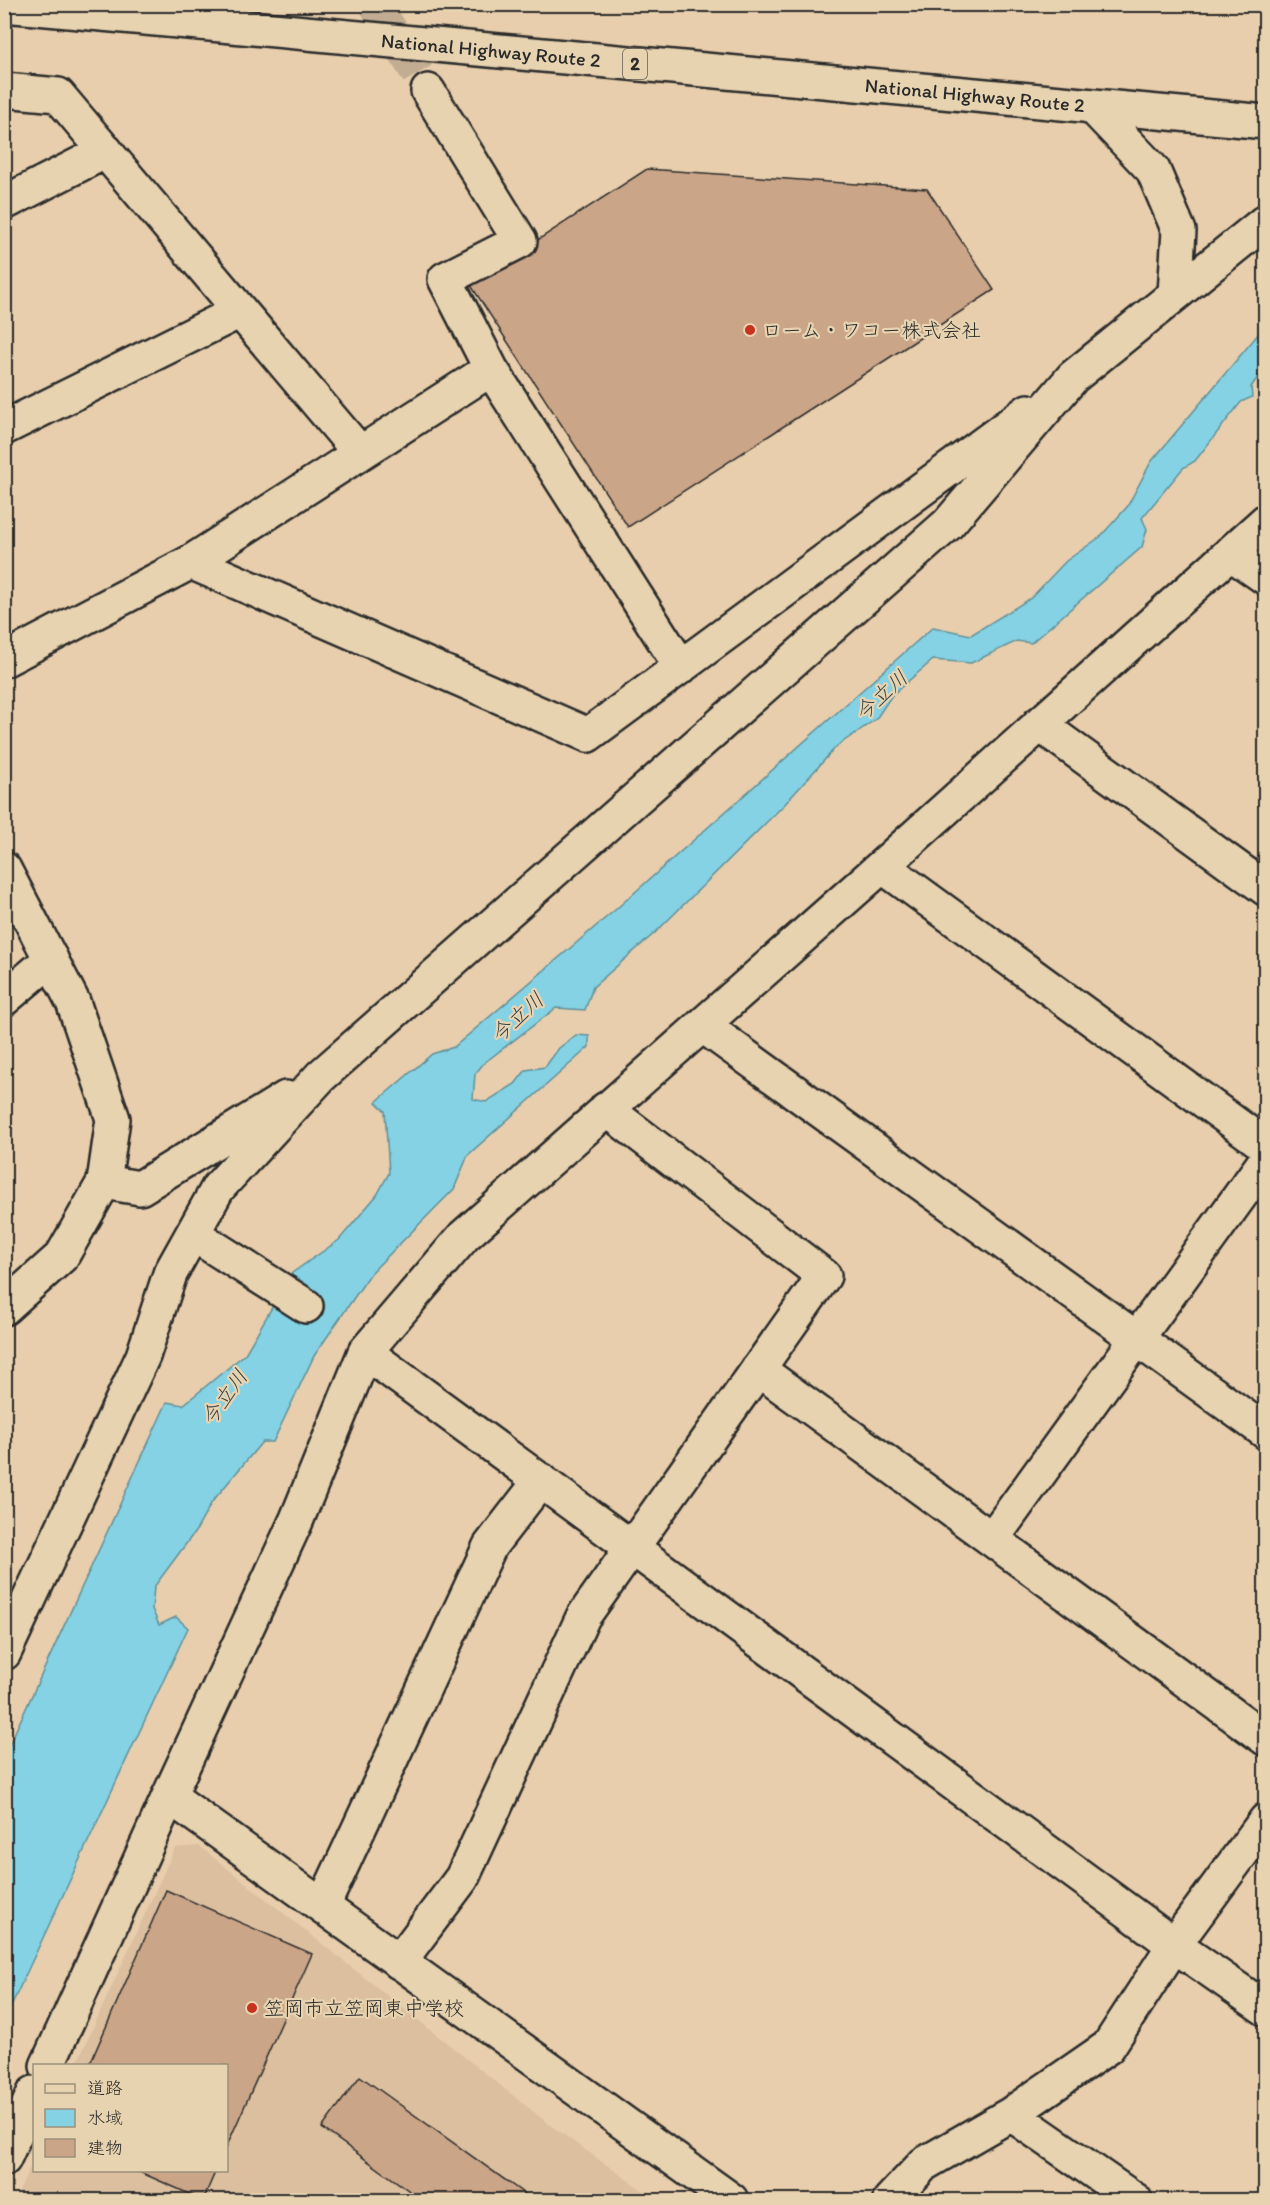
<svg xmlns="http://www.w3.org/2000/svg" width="1270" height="2205" font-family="Itim,'Klee One',sans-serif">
<rect width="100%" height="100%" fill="#e8ceac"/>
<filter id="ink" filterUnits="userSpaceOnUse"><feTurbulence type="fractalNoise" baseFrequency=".0167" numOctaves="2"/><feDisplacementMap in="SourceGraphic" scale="12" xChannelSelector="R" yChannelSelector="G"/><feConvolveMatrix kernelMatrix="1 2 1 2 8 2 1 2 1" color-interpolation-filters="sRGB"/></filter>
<g filter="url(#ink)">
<!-- built -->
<path fill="#dbbf9f" d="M199 1846 550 2125 656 2200H15L34 2158V2170H226V2066L76 2065 175 1848Z"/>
<!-- water -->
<path fill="#84d2e3" stroke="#608f99" stroke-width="1.5" d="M1265 326V367L1251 387 1252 397 1241 402 1195 461 1183 468 1142 518 1147 529 1142 547 1031 643 1017 641 971 663 933 660 892 695 876 719 837 746 784 805 657 931 593 987 585 1010 556 1008 484 1063 475 1074 473 1099 486 1102 515 1084 526 1070 545 1067 559 1048 576 1035 589 1036V1047L468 1155 454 1189 371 1273 314 1356 273 1442H262L212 1502 197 1529 154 1587 152 1609 159 1625 176 1617 188 1628 5 2019V1754L167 1402 183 1405 245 1354 292 1273 339 1240 377 1195 389 1173 385 1111 376 1102 432 1054 454 1047 615 910 933 627 971 635 1031 598 1066 561 1100 537 1127 507 1151 462Z"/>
<!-- building -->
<path fill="#cba588" stroke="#2b2b2b" stroke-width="1.5" d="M647 169 927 189 994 290 628 527 470 284Z
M166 1890 312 1954 226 2148V2066H89Z
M360 2076 533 2200H422L322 2128Z
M135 2170H216L203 2200Z"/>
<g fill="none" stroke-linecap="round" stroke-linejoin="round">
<!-- minor-tunnel -->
<path stroke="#c2ad92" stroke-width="33" stroke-dasharray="33 16" stroke-linecap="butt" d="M375 4 428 91"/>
<!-- minor casing -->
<g stroke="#2b2b2b" stroke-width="38">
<path id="minor" d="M4 90 58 95 360 453
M428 91 520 241 445 279 491 369
M1092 106 1153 170 1179 231 1175 294
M4 203 106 151
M4 428 240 311
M1230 553 1266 578
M191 562 491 369 681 667
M4 660 191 562 588 735 1028 411
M1039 724 1266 889
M882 866 1266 1146
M4 999 51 959
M702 1025 1266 1432
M104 1182 140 1188 286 1098
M193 1234 306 1306
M365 1352 1174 1945 1266 2009
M758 1369 1266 1739
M992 1539 1266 1160
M4 1653 143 1356 170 1274 218 1188 321 1076 948 524 1073 377 1266 221
M169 1796 297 1519 365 1352 464 1236 882 866 1266 521
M323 1906 490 1546 541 1480
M399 1962 462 1878 583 1617 824 1276 606 1109
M1011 2114 1135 2200
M890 2200 924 2164 1011 2114 1108 2047 1174 1945"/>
</g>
<!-- tertiary casing -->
<g stroke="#2b2b2b" stroke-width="38">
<path id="tertiary" d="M4 869 73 1002 113 1119 104 1182 62 1256 4 1308
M1174 1945 1266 1820
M47 2066 169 1796 731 2200
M4 2159 34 2093"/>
</g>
<!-- trunk casing -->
<g stroke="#2b2b2b" stroke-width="38">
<g id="trunk">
<path id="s1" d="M4 5 1266 122"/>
</g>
</g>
<!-- minor -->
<use href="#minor" stroke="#e8d3b1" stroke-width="33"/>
<!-- tertiary -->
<use href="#tertiary" stroke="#e8d3b1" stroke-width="33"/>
<!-- trunk -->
<use href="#trunk" stroke="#e8d3b1" stroke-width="33"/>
</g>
</g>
<!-- markers -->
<g fill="#c8321e" stroke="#e8d3b1" stroke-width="2">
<circle cx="750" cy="330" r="6"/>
<circle cx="252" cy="2008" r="6"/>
</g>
<g text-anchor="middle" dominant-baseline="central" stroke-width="4.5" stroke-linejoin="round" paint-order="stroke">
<!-- shield labels -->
<rect fill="#e8d3b1" stroke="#645d53" stroke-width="1.5" x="623" y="49" width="24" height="30" rx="4.5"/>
<g font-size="18" font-weight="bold" fill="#2b2b2b">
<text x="635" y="64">2</text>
</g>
<!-- street labels -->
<g font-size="20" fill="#2b2b2b" stroke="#e8d3b1">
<text stroke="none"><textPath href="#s1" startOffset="489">National Highway Route 2</textPath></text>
<text stroke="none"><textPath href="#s1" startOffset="975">National Highway Route 2</textPath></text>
</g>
<!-- poi labels -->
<g font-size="20" fill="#2b2b2b" stroke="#e8d3b1" text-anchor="start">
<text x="762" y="330">ローム・ワコー株式会社</text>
<text x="264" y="2008">笠岡市立笠岡東中学校</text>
</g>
<!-- water labels -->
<g font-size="21" font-style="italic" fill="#384447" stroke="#e8d3b1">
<text transform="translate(881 695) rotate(-42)">今立川</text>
<text transform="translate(517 1017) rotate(-42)">今立川</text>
<text transform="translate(224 1397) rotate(-54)">今立川</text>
</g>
</g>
<!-- margin -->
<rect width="1270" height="2205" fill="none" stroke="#e8d3b1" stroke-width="24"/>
<rect x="12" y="12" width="1246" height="2181" fill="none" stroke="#2b2b2b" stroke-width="2" filter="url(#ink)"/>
<!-- legend -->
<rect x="33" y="2064" width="195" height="108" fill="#e8d3b1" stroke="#9c907b" stroke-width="1.5"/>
<rect x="45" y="2084" width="30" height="9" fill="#e8d3b1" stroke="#9c907b" stroke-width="1.5"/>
<text x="87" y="2094" font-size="18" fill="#2b2b2b">道路</text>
<rect x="45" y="2109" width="30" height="18" fill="#84d2e3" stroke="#9c907b" stroke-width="1.5"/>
<text x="87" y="2124" font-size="18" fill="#2b2b2b">水域</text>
<rect x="45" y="2139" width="30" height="18" fill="#cba588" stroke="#9c907b" stroke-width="1.5"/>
<text x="87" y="2154" font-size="18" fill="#2b2b2b">建物</text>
</svg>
